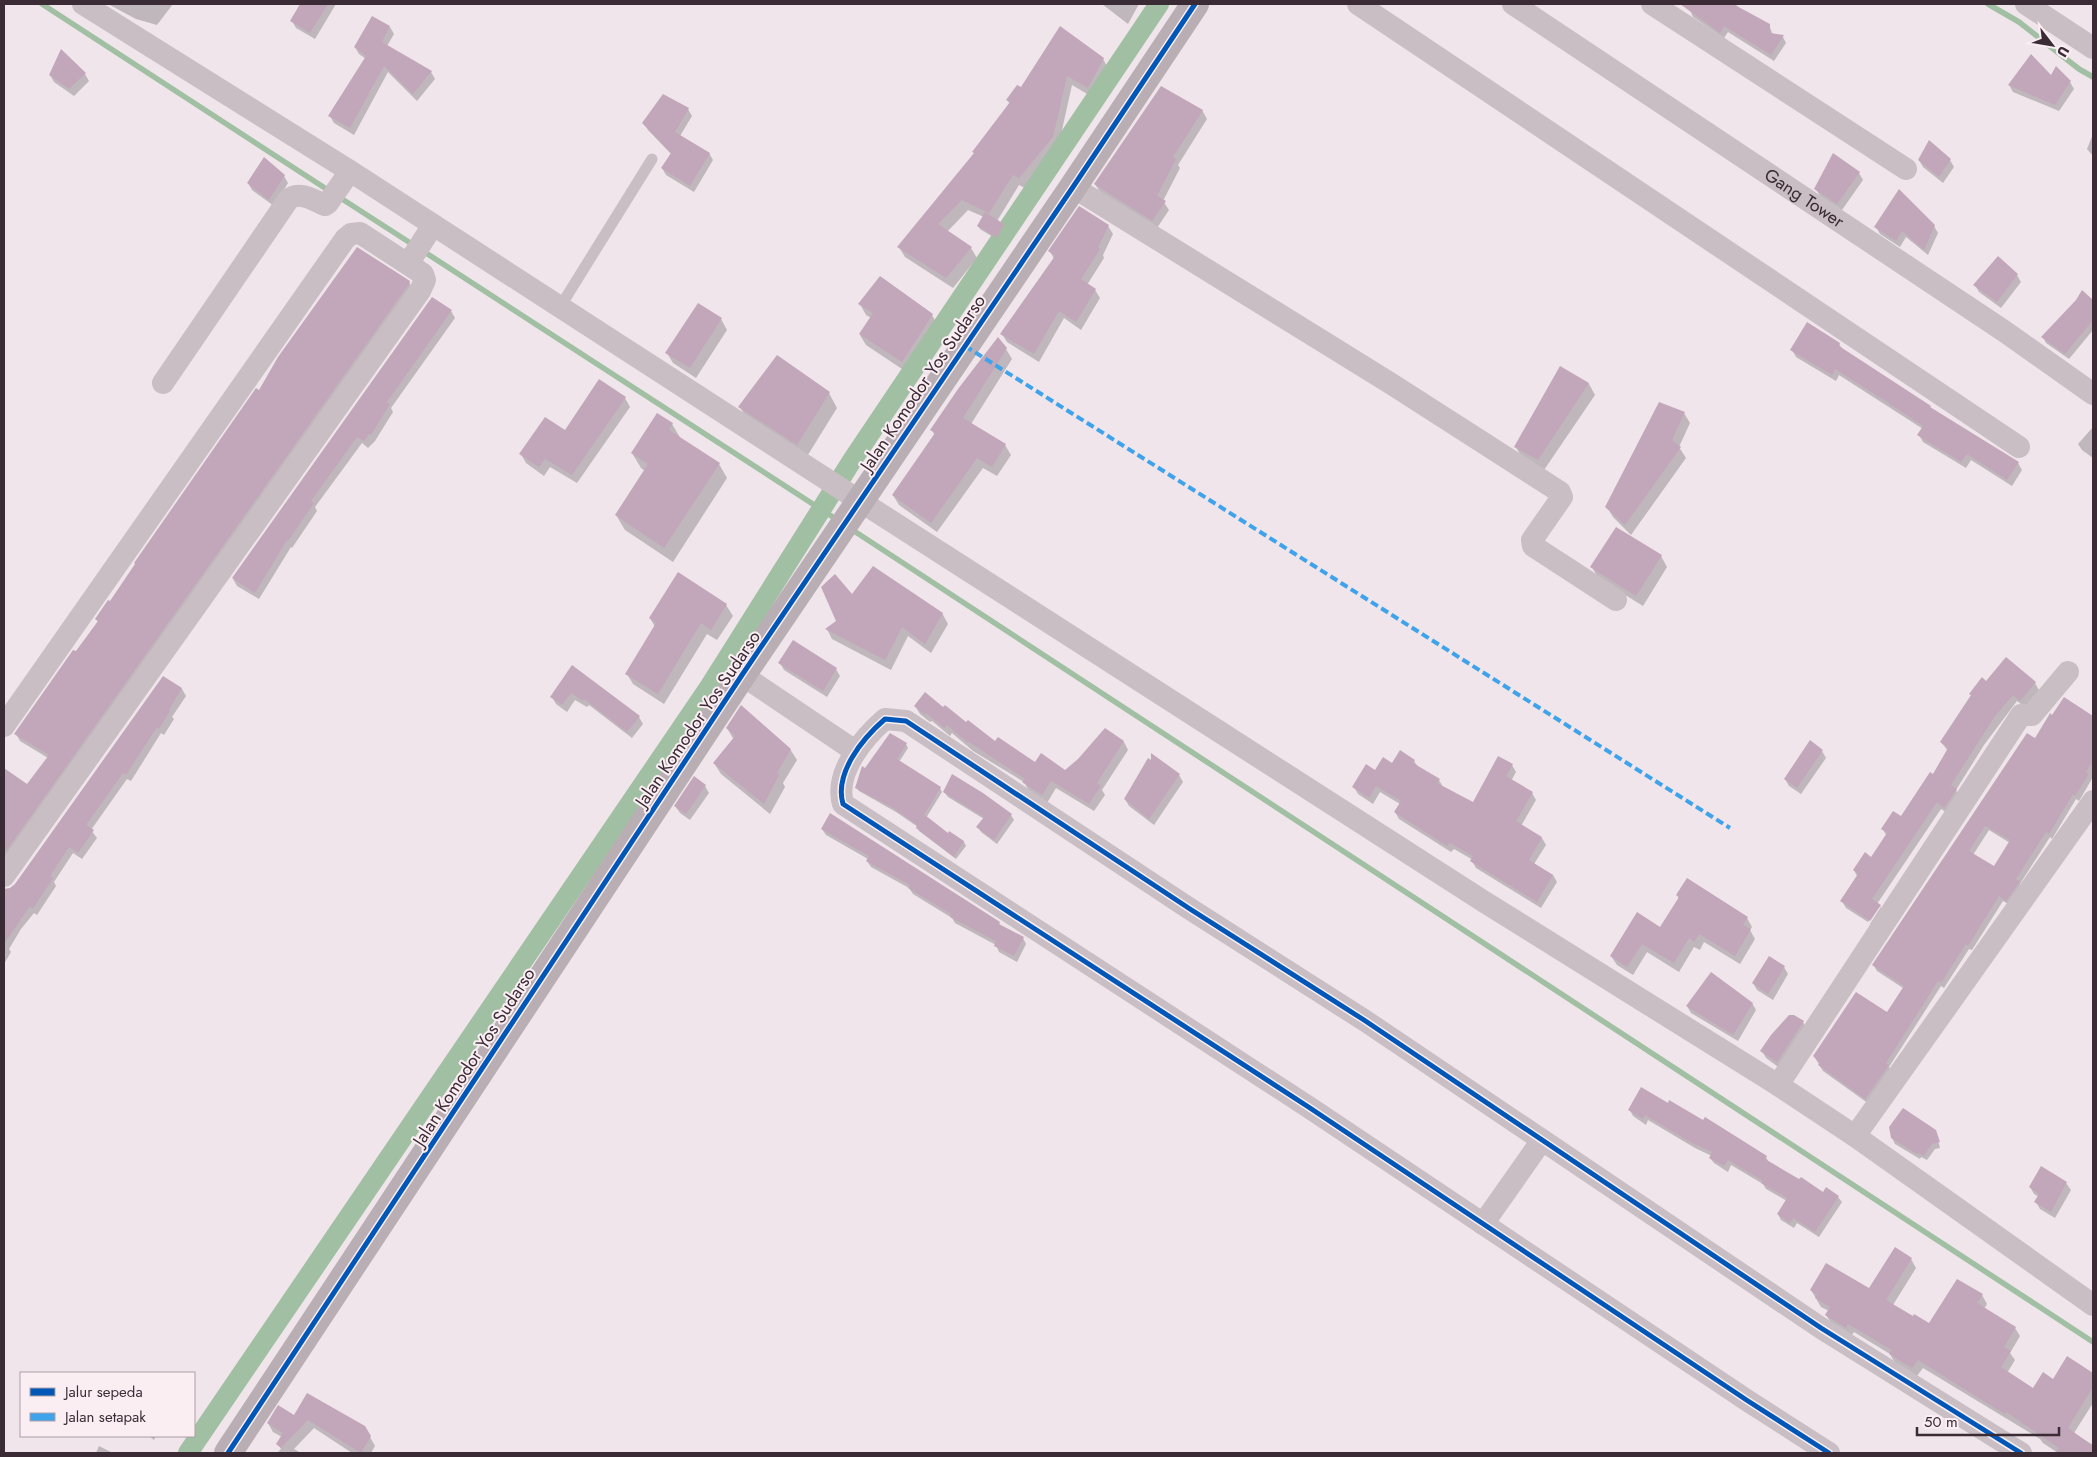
<svg xmlns="http://www.w3.org/2000/svg" width="2097" height="1457" font-family="Jost,sans-serif">
<rect width="100%" height="100%" fill="#efe5ea"/>
<!-- shadow -->
<path fill="#0003" fill-rule="evenodd" d="M108 4H173L157 25 136 19Z
M301 4H336L315 39 296 28 292 21Z
M1102 4H1139L1128 24Z
M1693 4H1735L1739 8 1769 25 1773 35 1783 37 1786 43 1774 61 1728 32 1724 38 1693 17 1690 10Z
M390 27 394 34 387 46 431 72 435 79 417 101 388 72 354 135 334 123 330 116 366 59 359 54 355 47Z
M1060 28 1103 59 1109 70 1094 98 1072 85 1058 148 1025 188 1019 185 997 221 1005 228 998 240 980 229 978 226 984 217 968 210 947 232 971 248 977 258 953 288 905 257 899 247 975 153 1010 104 1007 100 1022 88Z
M61 51 85 74 89 81 74 96 54 82 50 75Z
M2052 77 2070 82 2074 89 2059 111 2013 92 2009 85Z
M688 109 692 116 680 136 709 153 713 160 694 192 666 175 662 168 671 154 648 130 644 123Z
M1202 110 1207 119 1178 165 1180 168 1163 201 1169 210 1157 228 1100 192 1095 184Z
M2093 134V156L2087 149Z
M1919 160H1950L1954 167 1943 183 1923 167Z
M1859 173 1863 180 1842 210 1820 196 1816 189Z
M284 176 288 183 274 206 252 190 248 183Z
M1108 226 1113 234 1103 255 1104 258 1087 285 1095 290 1100 298 1081 330 1064 318 1039 362 1007 342 1002 334 1054 259 1050 251Z
M1934 226 1938 233 1928 255 1906 237 1900 247 1880 234 1876 227Z
M1998 258 2017 275 2021 282 2001 308 1979 292 1975 285Z
M409 282 413 289 4 866V808L7 803 4 798 12 804 14 802 4 795V770L27 786 48 758 20 741 16 734 98 622 96 619 111 603 259 391Z
M2083 292 2093 302V330L2069 359 2046 343 2043 337 2077 301Z
M860 304 932 315 938 326 908 373 866 345 860 335 871 318 866 315Z
M451 311 455 318 391 408 393 412 375 441 368 448 362 443 315 507 317 511 292 548 291 547 259 599 237 586 233 579Z
M721 319 727 330 696 378 673 363 667 353Z
M1839 344 1843 350 1930 406 1932 410 2018 463 2022 470 2012 486 1971 460 1966 468 1923 442 1919 435 1923 429 1839 375 1836 381 1796 357 1792 350Z
M1006 349 1012 359 971 424 1005 445 1011 455 997 476 983 468 937 532 899 505 893 495 935 436 932 430Z
M1561 368 1589 384 1595 395 1544 470 1522 458 1516 447Z
M829 393 837 408 806 458 748 421 740 407Z
M625 398 630 407 577 483 550 467 544 476 526 463 521 454 565 432Z
M1684 413 1690 423 1679 447 1686 458 1631 535 1613 517 1607 507Z
M657 414 672 424 681 439 719 464 727 478 673 562 625 530 616 515 645 471 641 468 632 453Z
M2093 427V458L2082 450 2078 444Z
M1661 556 1667 567 1643 606 1598 578 1592 567Z
M852 596 942 613 948 624 931 653 908 636 891 670 832 639 827 629 837 622Z
M726 605 733 616 717 640 707 634 664 704 633 684 627 674 655 627 650 618Z
M780 663 836 669 840 676 827 697 784 670Z
M572 667 639 717 643 724 632 738 589 705 587 707 575 700 567 712 556 704 552 697Z
M163 677 182 689 186 696 172 717 174 719 164 735 161 733 131 781 127 779 91 830 97 838 82 859 73 853 54 882 56 886 37 915 34 913 21 929 9 949 11 952 4 964V890L10 889 16 884Z
M1986 682 2035 683 2039 690 2025 707 2017 701 1984 745 1956 790 1960 797 1949 814 1941 809 1877 904 1880 906 1884 913 1874 927 1870 924 1881 907H1878L1868 922 1846 908 1842 901 1857 876 1854 870 1872 858 1886 835 1883 829 1902 818 1933 775 1948 751 1941 742Z
M2065 699 2093 717V777L2079 801 2076 799 2052 839 2050 837 2020 884 2022 888 2010 905 2003 901 1972 950 1969 949 1944 988 1941 986 1889 1067 1892 1071 1869 1104 1823 1071 1814 1056 1888 1014 1903 988 1877 971 1874 966ZM1989 830 2010 843 1995 868 1973 855Z
M915 706 944 708 995 743 1036 764 1065 771 1079 760 1105 730 1124 742 1128 750 1102 790 1105 795 1094 811 1056 788 1047 803 1029 791 1024 782 973 751 952 733 950 736 932 721 930 722 920 714Z
M727 728 790 749 797 760 783 783 785 787 770 814 721 774 714 763 734 740Z
M906 744 908 748 899 762 940 788 942 792 926 818 948 834 950 832 964 842 966 846 956 859 919 831 918 827 896 812 859 791 856 787 866 770Z
M1822 751 1826 758 1801 794 1789 786 1785 779Z
M1414 761 1418 767 1439 780 1443 787 1473 803 1512 765 1516 772 1511 781 1532 793 1536 800 1521 826 1542 838 1546 845 1534 864 1553 875 1557 882 1541 908 1476 868 1472 861 1473 860 1454 849 1451 852 1399 819 1395 812 1400 804 1380 792 1373 804 1358 794 1354 787 1375 772 1393 765Z
M1179 775 1183 782 1154 825 1129 806 1125 799Z
M705 786 709 793 690 820 680 813 675 806Z
M944 792 983 794 1011 815 1014 820 997 844 981 832 978 827 984 819 948 797Z
M822 829 999 923 1001 926 1023 938 1026 944 1017 962 999 952 996 945 955 923 952 918 913 894 909 888 871 867 867 861 868 859 826 835Z
M1677 895 1747 918 1752 927 1750 930 1755 939 1740 964 1704 942 1700 950 1694 947 1679 972 1647 952 1633 975 1617 965 1611 956 1661 929 1679 899Z
M1784 967 1788 974 1773 1000 1757 990 1753 983Z
M1752 1003 1756 1010 1738 1041 1691 1013 1687 1006Z
M1803 1022 1807 1029 1781 1069 1766 1058 1762 1051Z
M1642 1089 1766 1157 1769 1163 1823 1194 1838 1197 1842 1202 1819 1237 1797 1223 1794 1228 1781 1220 1778 1214 1787 1201 1766 1189 1763 1184 1731 1165 1728 1172 1714 1163 1710 1158 1712 1156 1695 1148 1648 1120 1646 1125 1633 1116 1630 1110Z
M1936 1133 1940 1148 1935 1149 1927 1160 1921 1157 1920 1159 1895 1144 1892 1138Z
M2041 1168 2066 1183 2071 1190 2055 1218 2040 1209 2036 1202 2039 1197 2034 1194 2030 1187Z
M1911 1259 1916 1268 1893 1305 1913 1318 1930 1325 1982 1295 1987 1304 1984 1309 2015 1328 2020 1336 2010 1353 2015 1360 2007 1373 2034 1389 2054 1380 2067 1358 2093 1374V1403L2074 1433 2093 1445V1453H2058L2043 1443 2040 1439 1923 1368 1917 1376 1895 1363 1890 1354 1854 1332 1851 1336 1831 1323 1826 1315 1829 1311 1821 1307 1811 1290H1869Z
M308 1394 370 1437 375 1446 371 1453H352L314 1428 294 1449 301 1453H277L281 1449 278 1444 282 1437 273 1432 268 1423 294 1417Z
M149 1436H156L154 1440Z
M99 1446 113 1453H96Z"/>
<g fill="none" stroke-linecap="round" stroke-linejoin="round">
<!-- stream -->
<path stroke="#a1bfa2" stroke-width="5.5" d="M42 4 331 192
M1988 4 2019 22 2079 69 2093 77
M339 197 415 246
M423 251 839 521
M851 529 2093 1342"/>
<!-- canal -->
<path stroke="#a1bfa2" stroke-width="20" d="M188 1453 708 689 853 459 1159 4"/>
</g>
<!-- building -->
<path fill="#c2a7ba" fill-rule="evenodd" d="M300 4H328L310 33 290 21Z
M1680 4H1733L1770 24V33L1784 35 1771 55 1724 26 1720 33Z
M372 16 390 26 382 42 432 71 413 94 384 66 350 128 328 116 366 56 354 47Z
M1060 26 1104 58 1088 88 1067 76 1053 137 1019 178 1013 175 989 213 962 200 938 224 972 247 946 278 897 247 974 153 972 152 1010 102 1006 100 1017 85 1021 87Z
M61 49 86 73 69 89 49 75Z
M2031 54 2051 75 2056 66 2071 81 2055 105 2008 85Z
M1161 86 1203 110 1173 157 1176 159 1157 196 1166 201 1152 221 1094 184Z
M663 94 689 108 675 132 710 153 690 186 661 168 671 153 642 123Z
M1929 140 1951 159 1939 177 1918 160Z
M1833 153 1860 172 1837 204 1814 189Z
M264 157 285 175 269 200 247 183Z
M1899 189 1935 225 1924 250 1902 231 1896 241 1874 227Z
M1079 206 1109 225 1098 247 1100 249 1081 279 1096 289 1076 322 1059 311 1034 354 1000 334 1055 256 1048 251Z
M985 212 1004 224 997 238 977 226Z
M357 247 410 281 409 284 4 854V768L27 784 49 755 14 734 73 650 76 651 98 621 95 619 108 600 110 601 135 564 134 563 256 388 259 390 278 357Z
M1998 256 2018 274 1997 302 1973 285Z
M880 276 933 314 902 362 859 334 873 313 858 304Z
M2082 290 2093 300V320L2065 354 2041 337 2076 300Z
M432 297 452 310 387 402 390 404 371 435 369 434 364 441 357 437 311 501 314 503 288 541 287 540 255 593 232 578Z
M698 303 722 318 690 368 665 353Z
M1807 322 1840 343 1839 346 1931 406 1930 407 2019 462 2007 480 1967 454 1961 462 1917 435 1923 426 1887 402 1835 369 1832 375 1790 350Z
M998 337 1007 348 963 418 1006 444 992 467 977 458 931 523 892 495 935 433 930 430 958 389Z
M777 355 830 392 797 445 738 407Z
M1560 366 1589 383 1538 460 1514 447Z
M599 379 626 397 572 475 545 459 539 467 519 454 545 417 565 430Z
M1659 402 1685 412 1672 440 1681 447 1625 525 1605 507Z
M657 413 673 423 669 430 720 463 664 548 615 515 648 464 631 453Z
M1616 527 1662 555 1636 596 1590 567Z
M873 566 943 613 925 644 902 627 885 660 825 629 836 621 821 587 835 574 852 594Z
M678 572 727 604 711 630 701 623 658 694 625 674 656 623 649 618Z
M793 640 837 668 823 691 778 663Z
M2006 657 2036 682 2020 701 2013 695 1995 716 1951 785 1957 789 1944 808 1937 802 1872 899 1881 905 1870 921 1840 901 1858 874 1853 870 1865 852 1871 857 1887 833 1881 829 1893 811 1901 816 1930 772 1933 774 1948 748 1940 742 1971 695 1969 694 1982 677 1986 681Z
M572 665 640 716 627 732 584 699 583 701 571 693 562 705 550 697Z
M163 676 182 688 169 710 170 711 159 729 157 727 126 775 123 773 86 825 94 830 78 853 69 847 50 876 53 878 33 909 30 906 4 944V889L10 888 15 884Z
M925 692 943 707 945 705 966 722 968 720 995 741 998 737 1035 762 1041 753 1065 770 1078 759 1105 728 1124 741 1097 783 1101 786 1089 804 1051 781 1042 795 1022 782 1025 779 969 742 968 743 947 725 944 728 926 713 925 715 914 706Z
M2064 697 2093 716V761L2086 772 2089 774 2075 796 2073 794 2049 834 2046 832 2016 879 2020 882 2006 901 1999 896 1968 946 1966 944 1941 983 1938 981 1886 1063 1889 1065 1865 1099 1818 1065 1820 1063 1813 1056 1856 992 1887 1012 1904 986 1872 965 2027 733 2035 738 2049 715 2050 713 2052 715ZM1985 826 2010 840 1994 866 1969 851Z
M741 705 791 749 777 773 779 775 764 804 713 763 735 736 726 728Z
M890 733 907 743 897 759 941 787 921 820 925 815 948 833 949 831 964 841 954 857 916 828 917 825 893 808 855 788 862 766 865 768Z
M1810 740 1823 750 1797 788 1784 779Z
M1400 750 1415 760 1413 763 1440 779 1437 783 1473 802 1498 756 1513 764 1506 776 1533 792 1516 821 1542 837 1529 860 1553 875 1537 902 1470 861 1473 856 1450 843 1447 846 1394 812 1401 801 1376 786 1369 798 1352 787 1366 764 1375 770 1383 757 1392 763Z
M1151 753 1180 774 1149 819 1124 799 1148 758 1151 760Z
M952 774 983 793 1012 814 994 840 976 827 984 817 943 792Z
M694 776 706 785 686 814 674 806Z
M830 813 1000 922 999 924 1024 937 1014 956 994 946 996 941 950 917 951 914 908 888 910 885 866 861 869 856 821 829Z
M1687 878 1748 917 1743 925 1751 929 1735 956 1699 934 1694 942 1689 938 1674 963 1642 944 1627 967 1610 956 1637 912 1660 927 1679 897 1676 895Z
M1769 956 1785 966 1768 994 1752 983Z
M1711 972 1753 1003 1733 1035 1686 1006Z
M1789 1015H1794L1804 1021 1777 1062 1760 1051 1771 1035Z
M1641 1087 1668 1103 1669 1100 1703 1120 1705 1117 1767 1156 1765 1159 1799 1179 1801 1177 1823 1192 1826 1187 1839 1196 1815 1232 1793 1218 1790 1223 1777 1214 1787 1198 1761 1183 1763 1181 1728 1160 1724 1166 1709 1158 1712 1152 1690 1142 1645 1115 1643 1119 1628 1110Z
M1903 1108 1936 1130 1940 1142 1932 1144 1924 1156 1918 1153 1917 1154 1891 1138 1889 1127Z
M2041 1166 2067 1182 2051 1212 2034 1202 2039 1194 2029 1187Z
M1895 1247 1912 1258 1886 1300 1913 1316 1914 1314 1929 1323 1957 1279 1983 1294 1977 1303 2016 1327 2004 1347 2011 1351 2001 1367 2033 1388 2043 1372 2053 1379 2067 1356 2093 1373V1387L2068 1428 2093 1446V1453H2055L2059 1448 2006 1412 2005 1414 1993 1407 1918 1360 1912 1368 1889 1354 1892 1350 1848 1324 1846 1328 1825 1315 1830 1307 1815 1298 1817 1295 1810 1290 1826 1263 1869 1288Z
M307 1393 365 1426 371 1436 361 1453 308 1420 281 1448 276 1444 283 1433 267 1423 278 1405 294 1415Z"/>
<g fill="none" stroke-linecap="round" stroke-linejoin="round">
<!-- lane -->
<path stroke="#c8bec3" stroke-width="11" d="M560 307 652 159"/>
<!-- street -->
<g stroke="#c8bec3" stroke-width="22">
<path d="M83 4 350 171 860 501 1483 901 1778 1085 1855 1136 2093 1305"/>
<path d="M1358 4 2019 447"/>
<path id="s1" d="M1513 4 2004 331 2093 394"/>
<path d="M1652 4 1906 169"/>
<path d="M2026 4 2093 48"/>
<path d="M1073 187 1390 383 1560 492 1562 497 1532 540 1533 546 1616 600"/>
<path d="M408 264 433 225"/>
<path d="M163 383 288 200C299 190 313 200 325 205L328 203 350 171"/>
<path d="M742 675 855 751"/>
<path d="M4 726 345 239 351 234 360 233 423 274 425 280 420 291 4 876"/>
<path d="M1778 1085 2021 715H2032L2068 672"/>
<path d="M1855 1136 2093 801"/>
<path d="M1483 1224 1542 1140"/>
<path d="M1829 1453 1748 1401 1310 1108 843 804C834 773 863 738 885 719L906 721 1190 909 1364 1020 1821 1328 2021 1453"/>
</g>
<!-- secondary -->
<path stroke="#b9aeb4" stroke-width="28" d="M228 1453 742 675 1073 187 1195 4"/>
<!-- quiet -->
<path stroke="#3fa3eb" stroke-width="4" stroke-dasharray="8 4" stroke-linecap="butt" d="M965 346 1730 828"/>
<!-- cycleway casing -->
<g stroke="#faeef3" stroke-width="8">
<path id="cycleway" d="M228 1453 742 675 1073 187 1195 4
M1829 1453 1748 1401 1310 1108 843 804C834 773 863 738 885 719L906 721 1190 909 1364 1020 1821 1328 2021 1453"/>
</g>
<!-- cycleway -->
<use href="#cycleway" stroke="#0057b8" stroke-width="5"/>
</g>
<g text-anchor="middle" dominant-baseline="central" stroke-width="4" stroke-linejoin="round" paint-order="stroke">
<!-- street labels -->
<g font-size="18" fill="#3a2b35" stroke="#faeef3">
<text stroke="none"><textPath href="#s1" startOffset="350">Gang Tower</textPath></text>
<text transform="translate(923 383) rotate(-56)">Jalan Komodor Yos Sudarso</text>
<text transform="translate(698 719) rotate(-56)">Jalan Komodor Yos Sudarso</text>
<text transform="translate(474 1057) rotate(-57)">Jalan Komodor Yos Sudarso</text>
</g>
</g>
<!-- border -->
<rect width="2097" height="1457" fill="none" stroke="#3a2b35" stroke-width="10"/>
<!-- legend -->
<rect x="20" y="1372" width="175" height="65" fill="#faeef3" stroke="#ada0a7"/>
<rect x="30" y="1388" width="25" height="8" fill="#0057b8" stroke="#ada0a7"/>
<text x="65" y="1397" font-size="15" fill="#3a2b35">Jalur sepeda</text>
<rect x="30" y="1413" width="25" height="8" fill="#3fa3eb" stroke="#ada0a7"/>
<text x="65" y="1422" font-size="15" fill="#3a2b35">Jalan setapak</text>
<!-- north arrow -->
<g transform="translate(2052 45) rotate(121)" stroke="#faeef3" stroke-width="4" paint-order="stroke">
<path d="M0-4L9 19L0 12L-9 19Z" fill="#3a2b35"/>
<text y="-8" font-size="14" font-weight="bold" text-anchor="middle" fill="#3a2b35">U</text>
</g>
<!-- scale -->
<path d="M1917 1427v8h142v-8" fill="none" stroke="#3a2b35" stroke-width="2.5"/>
<text x="1924" y="1427" font-size="15" fill="#3a2b35" stroke="#faeef3" stroke-width="4" paint-order="stroke">50 m</text>
</svg>
